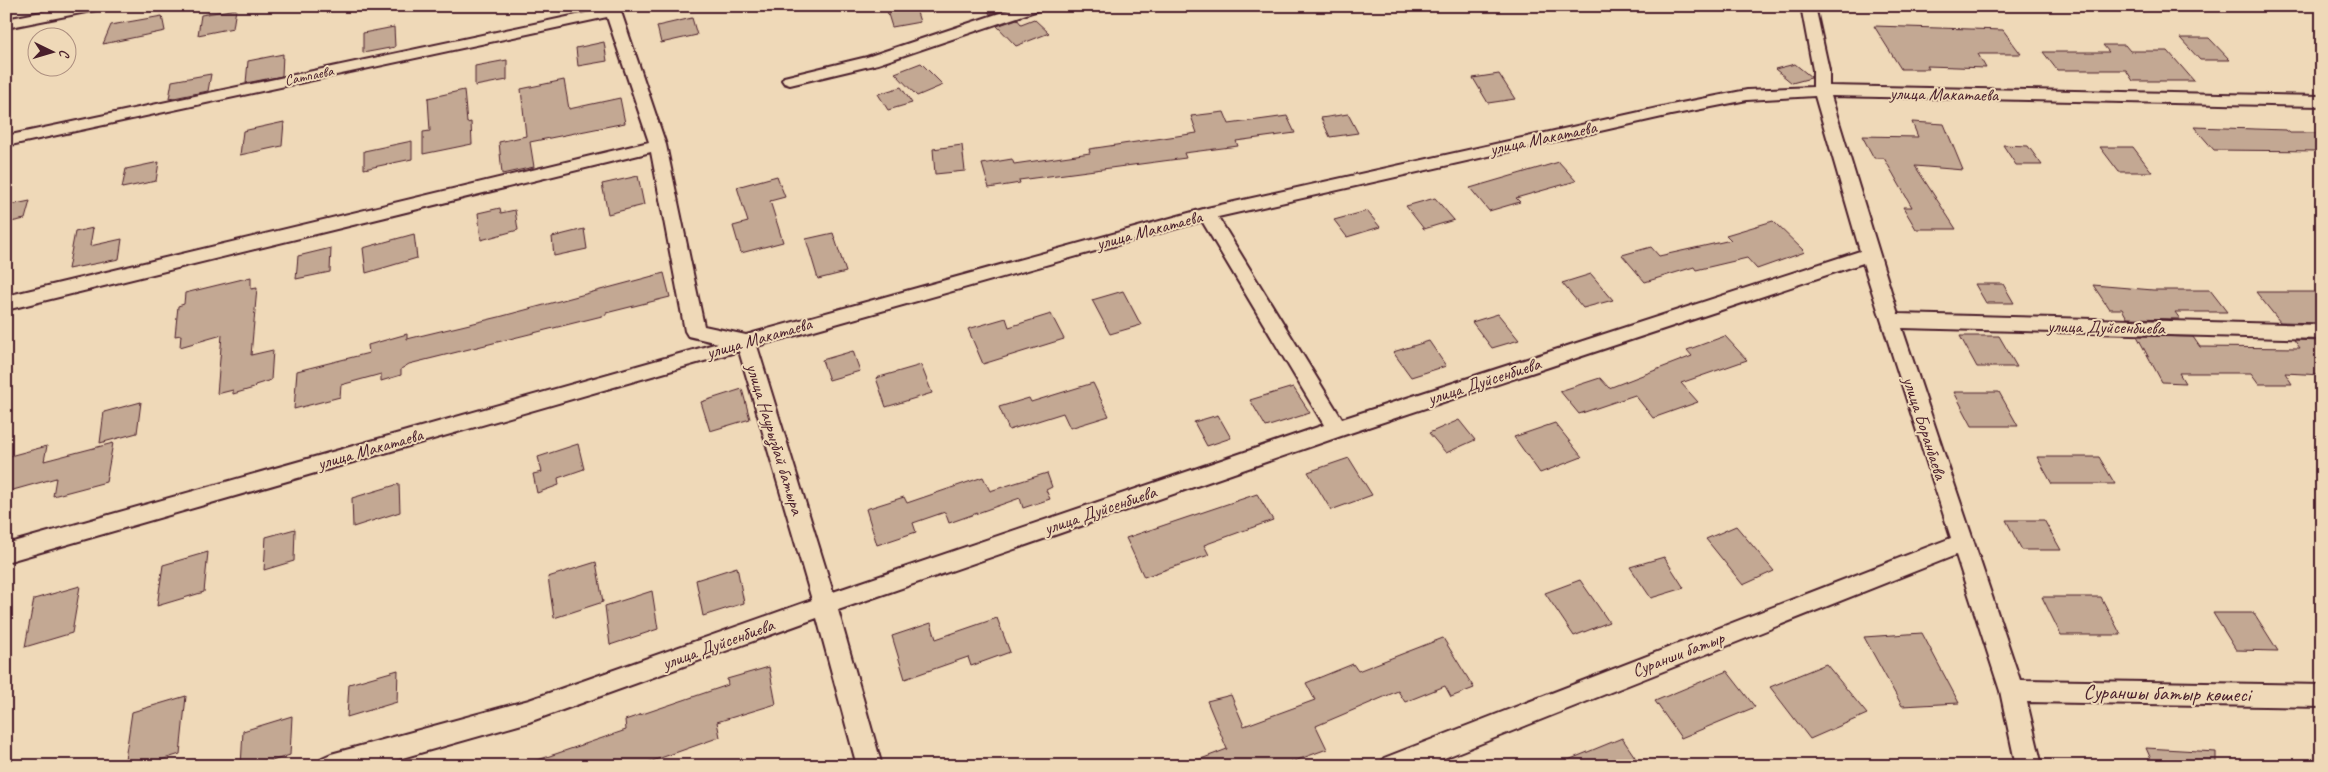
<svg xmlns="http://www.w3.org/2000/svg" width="2328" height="772" font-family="Caveat,sans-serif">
<rect width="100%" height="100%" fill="#efd9b8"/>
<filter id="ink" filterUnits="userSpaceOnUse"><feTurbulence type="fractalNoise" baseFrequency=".02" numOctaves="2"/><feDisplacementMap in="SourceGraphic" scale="10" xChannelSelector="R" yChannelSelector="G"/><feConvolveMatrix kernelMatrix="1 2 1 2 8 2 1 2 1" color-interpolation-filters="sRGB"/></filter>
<g filter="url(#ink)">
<!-- building -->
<path fill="#c3a893" stroke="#4a1f2b" d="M915 6 920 22 892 27 887 11Z
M985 6H1009L1010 8 990 14Z
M236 9 233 28 198 35 201 15Z
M162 16 165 31 103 44 111 25Z
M692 18 697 35 661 43 657 26Z
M1017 19 1021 24 1034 19 1049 33 1016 46 997 26Z
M1874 26 2003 30 2021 54H1978L1986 68 1927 66 1929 69H1901Z
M394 27 395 47 363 53V33Z
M2180 38H2209L2230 60H2200Z
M604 42 607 61 578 66 576 48Z
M2103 45H2125L2130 51H2168L2194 81H2133L2126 70H2057L2043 52H2109Z
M283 54 282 76 246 83 248 61Z
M507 60V80L475 86V66Z
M921 63 943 85 917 96 895 73Z
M1795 64 1811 77V78L1792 83 1775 69Z
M211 74 208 91 169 99 172 81Z
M1499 74 1515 99 1488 103 1473 78Z
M564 80 569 109 620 98 625 123 530 142 534 167 502 174 499 142 526 136 521 89Z
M901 87 912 103 888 110 878 94Z
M464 90 467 123 471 122 472 144 423 154V132L430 131 428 98Z
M1224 112 1229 124 1287 116 1295 133 1236 141 1238 146 1184 153 1186 158 1019 180 1020 183 989 188 982 164 1012 159 1014 164 1090 153 1089 149 1197 133 1191 116Z
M1348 114 1358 133 1330 137 1321 118Z
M284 122 282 146 240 155 243 131Z
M1912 122 1944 124 1963 170 1915 166 1956 229H1916L1903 207H1912L1884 158H1874L1862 136 1918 137Z
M2194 127 2286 130 2290 133H2322V151L2214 150Z
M412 141V159L364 169V151Z
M962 145 965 171 935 174 933 149Z
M2003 145 2028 146 2042 165H2016Z
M2100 147H2133L2152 172H2119Z
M159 162 156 181 122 188 126 169Z
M1559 162 1576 181 1516 198 1520 202 1489 211 1470 188Z
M638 176 644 205 608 214 602 184Z
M777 176 785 197 770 201 783 242 741 253 733 226 748 222 737 187Z
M1435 198 1454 220 1424 229 1406 206Z
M30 201 25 219 6 223V206Z
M500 208 501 213 515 210 518 230 481 240 478 213Z
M1367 211 1380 227 1347 237 1334 220Z
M1773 221 1805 252 1757 269 1747 258 1696 270 1694 267 1645 282 1622 255 1651 247 1659 256 1731 240 1726 235Z
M93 228 90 246 122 239 119 259 68 269 75 232Z
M584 229 587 249 554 256 552 237Z
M833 233 846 272 818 279 806 239Z
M414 234 417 258 366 273 363 248Z
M331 248 330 272 296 279 298 256Z
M664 273 670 297 606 313V315L409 364 401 369V375L381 381V374L341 385 340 397 294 409 297 371 369 353 368 345 407 334V339L499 317Z
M1591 274 1613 300 1583 308 1562 283Z
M251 277V289L257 288 251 355 273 350 271 380 255 385 254 388 233 394V390L217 394 222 335 180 347 181 335 175 336 178 306 184 304 185 293Z
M1975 284H2003L2014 303H1986Z
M2093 285 2153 290H2210L2227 312H2175L2180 319 2127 318 2122 309H2109Z
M1123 291 1141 325 1110 334 1092 300Z
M2256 292H2322V323L2280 322Z
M1051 314 1064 339 983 364 968 329 1006 318 1009 327Z
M1498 314 1519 340 1492 348 1472 322Z
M1725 336 1747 360 1681 383 1698 402 1653 418 1635 395 1579 414 1560 391 1600 378 1609 388 1692 356 1687 350Z
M1960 336H1999L2017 367H1977Z
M2137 336 2193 337 2200 347 2300 348 2294 340 2322 341V375L2285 373 2292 384H2259L2251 373H2179L2185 383 2162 382Z
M1429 341 1446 366 1411 377 1393 352Z
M853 351 860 371 829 380 822 360Z
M921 365 932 393 886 407 876 378Z
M1093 383 1109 416 1070 428 1063 413 1009 430 999 407 1029 398 1031 402Z
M1293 387 1310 413 1266 427 1250 400Z
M742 389 750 419 710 431 701 402Z
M1954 392H1999L2018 426H1972Z
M141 402 137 433 100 443 104 412Z
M1218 415 1231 438 1207 446 1194 422Z
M1459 420 1475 440 1446 453 1429 433Z
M1555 423 1582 457 1540 473 1514 437Z
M113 443 106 482 53 496 56 478 6 492V457L47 446 44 461Z
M578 444 584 469 558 478 559 485 537 493 533 474 542 472 538 457Z
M2037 457H2099L2115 484H2052Z
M1349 458 1372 495 1331 510 1308 472Z
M1047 473 1052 487 1046 490 1050 499 1023 508 1020 498 949 523 945 512 913 523 916 532 877 545 866 509 904 497 907 503 983 477 990 491Z
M399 484 400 512 353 527 352 498Z
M1257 494 1273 520 1204 545 1209 555 1144 577 1126 538Z
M2006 520H2044L2061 550H2022Z
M1736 526 1774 571 1743 585 1706 539Z
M295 529 294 561 264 570 266 537Z
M208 552 204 592 157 606 163 565Z
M1664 557 1684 588 1651 598 1630 567Z
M596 562 603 602 554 618 548 577Z
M737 567 744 603 703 616 696 580Z
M1580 580 1609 622 1574 636 1545 593Z
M80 586 72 633 25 647 34 599Z
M652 591 658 629 610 645 605 606Z
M2042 597H2101L2121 635H2061Z
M2213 613H2254L2278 651 2236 650Z
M997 618 1010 652 971 666 968 657 905 679 892 636 931 623 936 639Z
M1922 633 1959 703 1902 706 1864 637Z
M1443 638 1474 688 1451 697 1445 686 1405 702 1398 691 1316 726 1327 749 1281 766H1188V764L1227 749 1207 701 1231 695 1244 726 1315 700 1306 683 1353 664 1358 671Z
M1826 664 1867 714 1810 739 1770 687Z
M769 667 776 704 717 722 720 737 638 766H530L529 763 626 730 625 720 728 685 727 679Z
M398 670 397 702 347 717 349 684Z
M1727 671 1755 707 1681 738 1655 701Z
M186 696 180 754 142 766H124L132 712Z
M292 716 290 755 257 766H241L243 731Z
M1622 738 1641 766H1556V765Z
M2146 748 2216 752V766H2154Z"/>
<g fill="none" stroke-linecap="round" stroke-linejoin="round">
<!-- street casing -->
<g stroke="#4a1f2b" stroke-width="4">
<path id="street" d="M72 6H103L96 10 6 28V19Z
M604 6H619L666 145 704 326 746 335 1207 208 1671 105 1747 90 1813 87V70L1801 6H1815L1829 70V86L2322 96V106L1831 96 1898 314 2322 325V339L1902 328 2020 680 2322 685V707L2027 702 2042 766H2016L2000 691 1956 555 1424 766H1381L1384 758 1951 538 1863 263 1344 435 838 610 882 766H857L817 618 529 722 374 766H319L322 758 331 754 529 700 812 600 739 351 6 562V544L718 343 688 336 685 331 651 152 6 310V296L649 142 607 17 6 146V136L605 9ZM1815 96 1860 251 1342 419 1218 217 1671 115 1747 100ZM1202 221 1324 425 833 592 757 346Z
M1021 6H1043L1041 9 878 64 790 85 784 83 782 80 784 77 867 57Z"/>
</g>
<!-- street -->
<use href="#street" fill="#efd9b8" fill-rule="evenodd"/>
</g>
</g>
<g text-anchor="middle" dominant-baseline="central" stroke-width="4" stroke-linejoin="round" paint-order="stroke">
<!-- far-street labels -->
<g font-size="15" fill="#4a1f2b" stroke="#efd9b8">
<text transform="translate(309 76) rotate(-12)">Сатпаева</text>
</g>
<!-- street labels -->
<g font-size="18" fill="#4a1f2b" stroke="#efd9b8">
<text transform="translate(1944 94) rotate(1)">улица Макатаева</text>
<text transform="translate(1543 138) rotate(-12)">улица Макатаева</text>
<text transform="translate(1149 230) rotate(-15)">улица Макатаева</text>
<text transform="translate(2106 327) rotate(1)">улица Дуйсенбиева</text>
<text transform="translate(759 338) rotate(-16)">улица Макатаева</text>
<text transform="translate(1484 381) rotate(-18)">улица Дуйсенбиева</text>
<text transform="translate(1925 428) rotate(72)">улица Боранбаева</text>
<text transform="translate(775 439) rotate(73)">улица Наурызбай батыра</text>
<text transform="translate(370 449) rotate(-16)">улица Макатаева</text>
<text transform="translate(1100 510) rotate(-19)">улица Дуйсенбиева</text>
<text transform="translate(718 644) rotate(-20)">улица Дуйсенбиева</text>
<text transform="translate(1678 654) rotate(-21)">Суранши батыр</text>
</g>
<!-- near-street labels -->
<g font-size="21" fill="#4a1f2b" stroke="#efd9b8">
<text transform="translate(2167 693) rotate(1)">Сураншы батыр көшесі</text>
</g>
</g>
<!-- margin -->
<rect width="2328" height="772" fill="none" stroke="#efd9b8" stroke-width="25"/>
<rect x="12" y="12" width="2303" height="747" fill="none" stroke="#4a1f2b" stroke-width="2" filter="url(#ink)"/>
<!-- north arrow -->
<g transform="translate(52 52) rotate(95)"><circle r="24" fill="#efd9b8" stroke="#ad8f80"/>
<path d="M0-4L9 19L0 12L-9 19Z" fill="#4a1f2b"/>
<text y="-8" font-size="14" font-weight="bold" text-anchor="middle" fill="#4a1f2b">С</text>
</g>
</svg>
